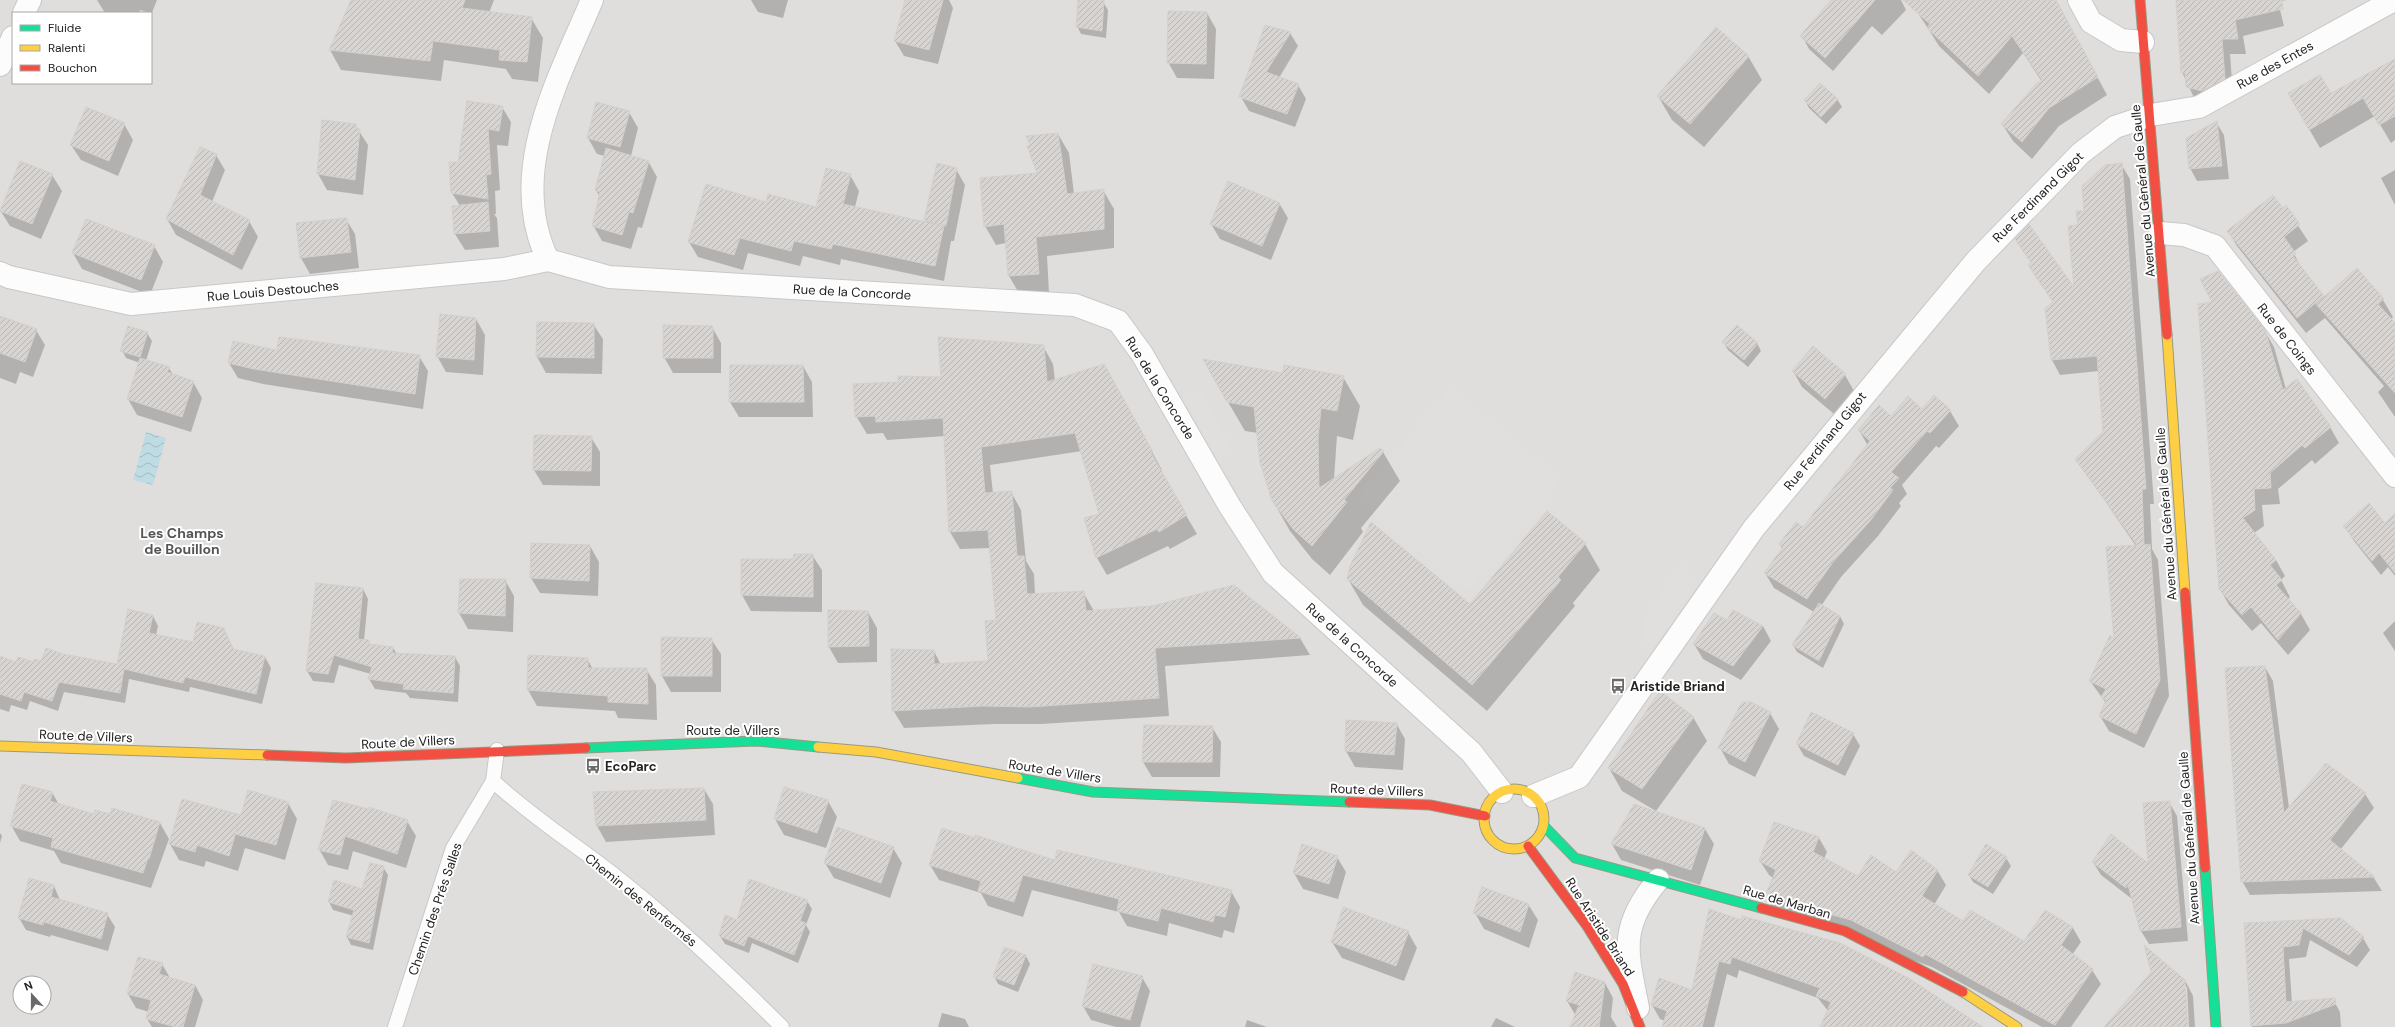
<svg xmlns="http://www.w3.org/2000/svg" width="2395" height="1027" font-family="'DM Sans',sans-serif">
<defs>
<pattern id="water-waves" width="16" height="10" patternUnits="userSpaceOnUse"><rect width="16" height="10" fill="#bfdbe3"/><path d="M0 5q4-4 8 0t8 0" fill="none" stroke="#a4bcc2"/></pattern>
<pattern id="building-hatch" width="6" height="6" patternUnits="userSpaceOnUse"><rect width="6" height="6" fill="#d7d4d2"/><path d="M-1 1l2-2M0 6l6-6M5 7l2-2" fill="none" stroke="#b8b6b4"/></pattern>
</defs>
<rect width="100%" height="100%" fill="#f0eeeb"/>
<!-- residential -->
<path fill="#dfdedc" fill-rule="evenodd" d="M0 0H2395V1027H0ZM13 13H151V83H13ZM20 983H44V1007H20Z"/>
<!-- parking -->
<path fill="#e0dfde" d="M1450 389 1560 481 1468 590 1358 499Z
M1200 390 1233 451 1217 459 1184 398Z
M1685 563 1692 594 1649 652 1641 622Z"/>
<!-- water -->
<path fill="url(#water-waves)" d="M146 432 166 438 153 485 133 480Z"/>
<!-- shadow -->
<path fill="#0003" d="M97 0H157L151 15V13L140 10 139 13H105Z
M352 0H494L489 13 531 18 543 38 538 82 512 79 506 69 444 60 441 81 341 70 330 50Z
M751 0H788L783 18 758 12Z
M906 0H949L953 8 938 64 904 56 895 41Z
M1079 0 1103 2 1108 10 1106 38 1081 34 1077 26Z
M1832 0H1901L1906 10 1882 35 1872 26 1833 71 1809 49 1802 36Z
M1930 0H2035L2070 26 2107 95 2059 126 2032 159 2013 141 2002 124 2042 82 2023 53 1989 94 1939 46 1929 30 1918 13Z
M2177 0H2286L2278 2 2284 26 2243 36 2246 54H2230L2233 94 2196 102 2182 72Z
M1207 13 1216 29 1214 79 1177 78 1168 62Z
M1290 33 1298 46 1279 78 1298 85 1306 99 1295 127 1249 111 1241 97Z
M1748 56 1762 80 1704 147 1672 120 1658 96Z
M2395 60V140L2391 143 2375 116 2320 148 2289 94H2331Z
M1837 99 1842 107 1826 124 1809 108 1805 100Z
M502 107 511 122 508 146 497 145 500 190 495 191 496 214H494L497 218 499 247 465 250 455 234 460 206 452 193 459 163Z
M629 112 638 128 631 156 648 161 657 177 642 228 638 227 631 249 602 241 593 225 600 197 596 190 605 156 597 154 588 138Z
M323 121 355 125 368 145 363 195 327 190 318 174Z
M2216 122 2224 135 2229 179 2197 181 2190 168Z
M124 124 133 140 118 176 81 160 71 145Z
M1058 134 1069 153 1074 194 1103 190 1114 209V248L1047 256 1049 293 1020 295 1009 276 1006 243 996 245 985 226 1038 174Z
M216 155 225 170 212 202 249 221 258 237 242 270 176 235 167 219Z
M2121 164 2130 179 2154 504H2150L2152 549 2158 560 2169 696 2144 748 2109 731 2100 716 2106 703 2090 681 2115 641 2136 546 2076 459 2104 432 2099 371 2060 375 2052 360 2054 303 2038 280 2030 266 2032 264 2016 239 2075 291 2079 226 2085 212Z
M956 169 965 185 954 241H951L944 281 841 259 840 265 803 256 800 266 748 253 743 270 698 257 689 242 766 204 816 208 850 175 859 191 855 207 927 223 926 220Z
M2395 170V205L2381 178Z
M52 175 62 191 41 239 10 226 0 210Z
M1279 203 1288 218 1271 260 1220 239 1211 224Z
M2286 207 2308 241 2293 252 2303 271 2324 298 2356 270 2383 300 2393 317 2390 320 2395 325V417L2378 392 2384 386 2325 318 2306 333 2237 246 2228 231Z
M346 219 355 234 359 268 310 274 301 258 297 224Z
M154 246 163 262 150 295 82 269 73 253Z
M0 317 36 330 45 345 33 377 20 372 16 384 0 378Z
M476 319 485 335 483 375 446 372 437 356Z
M538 323 593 324 603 339 602 374 546 373 537 357Z
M712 327 721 343V373H673L664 357Z
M2264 330 2274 347 2286 389 2330 427 2339 443 2315 464 2312 460 2278 489 2280 504 2262 505 2264 526 2254 533 2276 560 2285 576 2281 580 2290 597 2288 599 2301 614 2310 630 2288 655 2261 623 2252 631 2229 605 2220 589Z
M147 333 152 341 146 361 169 368 173 375 193 382 202 398 191 432 137 415 128 399 140 363 126 358 122 350Z
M1724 343H1757L1761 351 1748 367 1728 350Z
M1043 346 1053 364 1055 381 1114 383 1162 470 1160 471 1197 534 1170 549 1168 546 1107 575 1097 558 1085 519 1100 514 1082 451 990 465 993 494 1011 492 1021 510 1026 561 1034 574 1035 595 1083 592 1094 611 1153 607 1234 586 1300 638 1310 655 1165 666 1169 716 1041 724H994L904 728 893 710 934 651 941 665 990 662 997 621 991 548 960 549 950 532 945 436 887 440 883 433 867 434 856 416 899 383 942 378Z
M1813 348 1845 375 1854 391 1834 414 1802 387 1793 371Z
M278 351 419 356 428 371 423 409 263 384 238 378 229 363Z
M803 366 812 382 813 417H739L730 402Z
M1284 374 1343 377 1360 406 1353 440 1337 436 1334 479 1383 452 1400 481 1361 528 1363 532 1330 575 1312 559 1290 531 1273 501 1258 433 1245 431 1228 402Z
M1922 410 1950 411 1959 426 1939 448 1936 446 1902 485 1907 494 1899 503 1901 506 1878 536 1841 577 1821 606 1840 616 1844 624 1823 668 1797 652 1793 645 1814 612 1774 588 1765 573 1783 550 1780 545 1804 529 1868 446 1859 430 1891 417Z
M591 437 600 452V486L543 485 534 470Z
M2385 524 2395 532V576L2388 567 2381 575 2354 541 2345 526Z
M1585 544 1600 570 1573 603 1575 606 1487 711 1363 605 1348 579 1470 606Z
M590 546 599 562 598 596 540 593 531 578Z
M812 555 822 570V612L751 611 742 595V560H794Z
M505 580 514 596 513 632 468 629 459 613Z
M363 589 368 599 364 640 368 641 371 645 393 648 397 654 455 657 460 666 458 702 410 698 406 693 375 689 369 679 371 674 339 665 334 683 313 681 307 671Z
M829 611 868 612 877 628V662L838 663 829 647Z
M153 616 158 626 156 635 193 643 223 629 234 650 265 657 271 668 262 704 190 687 189 692 129 679 125 703 64 692 58 711 30 701 27 710 11 705 9 712 0 709V657L17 664 42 662 63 655 117 665Z
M1728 621 1763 626 1771 641 1741 680 1703 659 1694 644Z
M2395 621V651L2383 633Z
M711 639 721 654V692H671L662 676Z
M587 659 593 669H646L656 685 657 720 618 718 615 711 537 706 528 690Z
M2265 667 2273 681 2289 808 2326 764 2365 794 2374 808 2340 850 2374 878 2382 891 2250 895 2242 881Z
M1770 713 1779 729 1755 777 1729 764 1720 748Z
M1693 717 1707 741 1656 811 1622 791 1609 768Z
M1396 723 1405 739 1403 770 1355 767 1346 751Z
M1212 727 1221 742 1220 777H1152L1143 762Z
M1853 734 1860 746 1845 776 1804 756 1797 744Z
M704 789 713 804 715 835 606 842 597 826Z
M52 792 59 805 94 815 111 816 113 809 160 823 169 839 151 888 61 863 54 851 20 841 11 825Z
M333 801 407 821 416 836 406 868 353 851 348 870 328 865 319 849Z
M828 801 837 817 826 848 784 835 775 819Z
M2169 802 2177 816 2188 941 2149 944 2141 931 2132 899 2101 875 2093 862 2149 865Z
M288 803 297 819 285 860 245 848 238 871 206 861 204 867 179 860 170 844 242 816Z
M1705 829 1714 844 1700 885 1621 860 1612 844Z
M0 833 2 836 0 843Z
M1819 838 1827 852 1824 859 1858 877 1937 870 1946 885 1934 905 1964 922 2025 943 2045 911 2073 928 2081 942 2072 955 2092 970 2101 984 2071 1027H2042L1932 967 1774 911 1766 896 1773 878 1769 875 1760 861Z
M975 839 1055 861 1231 891 1240 907 1234 933 1224 930 1222 938 1169 923 1167 936 1127 926 1119 912 1032 890 1023 917 988 906 981 893 939 880 930 865Z
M1986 846 2006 858 2011 866 1993 894 1973 882 1969 875Z
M893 848 902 863 890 898 834 878 825 863Z
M1337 857 1346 872 1338 899 1303 889 1294 873Z
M383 867 388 875 373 950 351 945 347 937 354 916 333 910 329 902 335 881 362 890Z
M54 886 60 900 107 914 115 927 108 951 51 935 50 937 26 930 19 918Z
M807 901 812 909 806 925 810 932 798 963 752 943 749 953 725 944 720 936 738 921Z
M1528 904 1538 920 1529 948 1484 929 1475 913Z
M1709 911 1981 1027H1821L1828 1011 1818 998 1739 970 1737 978 1727 974 1714 1027H1665V1021L1660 1019 1652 1005 1660 980 1693 991Z
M2340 919 2363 938 2370 950 2357 967 2310 940 2306 957 2289 959 2292 1003 2333 999 2340 1012 2341 1027H2252L2245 924Z
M1408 932 1417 948 1404 981 1342 958 1332 942Z
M1005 948 1026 956 1030 964 1018 992 998 984 994 976Z
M162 964 170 978 195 985 203 1000 195 1027H152L147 1019 149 1012 136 1008 128 994Z
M1142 977 1150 991 1140 1027H1116L1091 1020 1083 1006Z
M2185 980 2193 996 2195 1027H2189L2187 987H2185L2187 1027H2105Z
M1605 983 1613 998 1611 1017 1617 1027H1571L1576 1016 1567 1001Z
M942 1013 965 1019 969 1027H938Z
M1496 1018 1515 1027H1491Z
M1247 1020 1267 1027H1245Z"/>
<!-- building -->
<path fill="url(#building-hatch)" stroke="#d3d0cc" d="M351 0H465L462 8 532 17 527 62 499 60 500 50 433 41 430 61 329 50Z
M905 0H943L929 50 894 41Z
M1078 0H1104L1102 31 1076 27Z
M1831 0H1875L1825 58 1800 36Z
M1903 0H2056L2098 77 2049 108 2022 142 2001 124 2036 84 2042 80 2012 36 1978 76 1927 28 1930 24Z
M2176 0H2282L2283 9 2235 20 2238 39H2222L2225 79 2202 91 2186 87 2185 73H2181Z
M1168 11 1207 12 1206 64 1167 63Z
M1265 25 1291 32 1266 72 1299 84 1287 114 1239 97Z
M1716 27 1749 56 1690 124 1657 96Z
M2395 59V116L2379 125 2363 98 2309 130 2288 93 2320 75 2331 93Z
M1820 83 1838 99 1821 117 1804 100Z
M467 101 503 106 499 131 488 129 491 174 486 175 488 199 451 193 449 162H458Z
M596 102 630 111 620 147 587 138Z
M86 107 125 123 109 161 70 145Z
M322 120 356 124V128L360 129 355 180 317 174Z
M2217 121 2222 166 2189 169 2186 138Z
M1058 133 1067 194 1104 189V229L1036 237 1039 274 1008 276 1004 224 984 227 980 178 1037 173 1027 146 1030 145 1026 136Z
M200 147 217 154 200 195 250 220 233 255 166 219Z
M606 148 649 161 633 213 629 212 622 235 592 226 600 192 595 190Z
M20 161 53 174 32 224 0 211Z
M937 163 957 168 946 226 924 220Z
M2122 163 2146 489H2142L2144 545 2150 544 2160 680 2136 734 2099 716 2106 700 2101 697 2106 689 2089 681 2110 635 2114 639 2106 547 2137 545 2075 459 2103 432 2097 356 2051 360 2045 308 2053 302 2028 265 2031 263 2015 239 2029 224 2074 287 2068 226 2078 225 2076 211H2084L2082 186 2105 165Z
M826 168 851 174 843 204 944 226 935 266 833 244 831 249 794 241 791 251 740 238 734 255 688 242 706 184 766 202 768 194 816 207Z
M1228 181 1280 203 1262 246 1210 224Z
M2273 195 2283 208 2286 205 2300 224 2284 237 2296 254 2293 256 2324 296 2297 318 2227 231Z
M488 202 490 231 454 234 452 206Z
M347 218 351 252 300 258 296 223Z
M86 219 155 245 141 280 72 253Z
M2357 268 2384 299 2378 304 2395 323V393L2316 304Z
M2218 271 2265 330 2283 390 2297 379 2331 427 2305 448 2302 445 2270 473 2271 488 2254 489 2255 510 2243 518 2276 560 2270 565 2282 580 2276 585 2301 613 2278 640 2251 607 2242 615 2219 589 2198 304 2212 302 2200 279Z
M440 314 476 318 474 360 436 357Z
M0 316 37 329 25 362 0 353Z
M537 322 594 323V358L536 357Z
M663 325 713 326V358H663Z
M1737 325 1758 343 1744 360 1722 342Z
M128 326 148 332 140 357 120 351Z
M279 337 420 355 415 394 254 369 228 363 233 341 277 350Z
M938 337 1044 345 1047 382 1104 364 1153 452 1151 453 1187 515 1159 532 1157 529 1096 558 1084 518 1099 514 1075 433 981 447 985 493 1012 491 1017 556H1024L1027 594 1084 591 1086 611 1152 606 1234 585 1301 638 1155 648 1159 698 1030 707 983 706 892 711 891 649 934 650V664L988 661 985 621 996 620 988 530 949 532 943 418 876 422 875 416 855 417 853 384 898 382V376L941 377Z
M1813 346 1846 374 1825 399 1792 371Z
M140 358 170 367 167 372 194 381 182 417 127 399Z
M1203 359 1283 373 1284 365 1344 376 1337 411 1321 408 1318 439 1319 488 1380 448 1384 451 1344 500 1347 502 1312 546 1294 530 1272 501 1260 462 1254 407 1227 402Z
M730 365H803L804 402H729Z
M1934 395 1951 410 1930 433 1927 431 1891 472 1899 478 1890 488 1893 490 1870 521 1833 562 1807 599 1764 573 1783 547 1779 544 1796 522 1803 527 1870 441 1858 430 1879 405 1891 416 1908 396 1922 409Z
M534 435 592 436 591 471 533 470Z
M2369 503 2385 523 2395 513V573L2379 553 2372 561 2343 526Z
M1547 511 1586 543 1558 577 1561 580 1472 685 1347 579 1350 566 1371 522 1470 604Z
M531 543 590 545 589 581 530 578Z
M794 554H813V597L741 595V559H793Z
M460 579H506L505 616 458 613Z
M316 583 363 588 358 639 369 640V644L393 647 392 653 455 656 453 693 403 689 404 684 368 679 372 667 334 655 328 674 306 671Z
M1819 603 1840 616 1819 661 1792 645Z
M128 609 153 615 149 633 193 642 197 622 224 628 233 649 265 656 256 694 185 677 183 683 124 669 120 693 59 682 52 701 24 692 21 701 0 694V656L16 662 18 657 34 662V659L41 661 46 648 63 654 117 664Z
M828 610 868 611 869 646 828 647Z
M1733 610 1763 626 1733 666 1693 644 1714 613 1727 620Z
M661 637 712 638V676H661Z
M528 655 588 658V668H647L648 704 608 702V696L527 690Z
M2265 666 2284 813 2326 763 2366 793 2330 840 2375 877 2241 882 2225 668Z
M1660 691 1694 717 1642 789 1608 768Z
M1742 702H1751L1771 712 1745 762 1718 748Z
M1811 712 1854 733 1838 765 1796 744Z
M1346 720 1397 723 1394 755 1345 751Z
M1144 725 1213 726 1212 762H1142Z
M22 784 53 792 50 801 94 814 95 810 110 814 112 808 160 822 149 859 148 858 143 873 51 847 53 838 10 826Z
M784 787 829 800 817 833 774 819Z
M704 788 706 820 596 826 593 792Z
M248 790 289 802 276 845 235 834 238 825 229 856 197 845 195 852 169 844 182 799 241 815Z
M333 800 369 809V807L408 820 397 854 345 836 340 855 318 850Z
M2170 801 2181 927 2140 931 2128 885 2126 888 2092 862 2111 834 2148 863 2143 803Z
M1634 804 1705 828 1691 870 1611 844Z
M1774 822 1819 837 1813 852 1858 876 1871 855 1896 872 1911 850 1938 870 1922 896 1963 921 1970 910 2024 941 2045 910 2073 927 2061 945 2093 969 2055 1025 1925 954 1923 957 1851 920 1765 896 1776 870 1759 861Z
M837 827 894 847 881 883 824 863Z
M942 828 975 838V835L1055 860 1057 850 1232 890 1225 917 1215 915 1213 922 1161 908 1158 921 1117 911 1119 899 1023 875 1014 902 978 891 981 881 929 865Z
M1302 844 1338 856 1329 884 1293 873Z
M1986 844 2007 857 1988 887 1968 875Z
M370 863 384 866 369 943 346 937 354 910 328 902 334 880 362 889Z
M29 878 54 885 51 897 108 913 101 939 44 922 43 925 18 918Z
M749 879 808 900 800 921 806 923 794 955 748 936 744 946 719 936 725 915 737 920Z
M1482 887 1529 904 1520 932 1473 913Z
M1343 907 1409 931 1396 966 1331 942Z
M1709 909 1741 920 1742 916 1840 943 1910 979 1983 1027H1820L1831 1002 1816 996 1820 988 1732 957 1730 964 1719 961 1702 1027H1662L1667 1011 1651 1005 1659 978 1692 990Z
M2341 918 2364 937 2349 955 2303 928 2299 945 2283 947 2286 1002 2335 998 2336 1004 2286 1023 2251 1026 2244 923Z
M2144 945 2185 980 2188 1027H2104L2151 972Z
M1004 947 1026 955 1014 985 993 977Z
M138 957 163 963 159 974 195 985 183 1027H176L146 1019 151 1000 127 994Z
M1093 964 1143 976 1130 1020 1082 1006Z
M1575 972 1605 982 1599 1027H1570L1579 1005 1566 1001Z"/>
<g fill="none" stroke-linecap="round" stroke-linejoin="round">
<!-- lane casing -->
<g stroke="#c9c8c7" stroke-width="16">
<path id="lane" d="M493 781C531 816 573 843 613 874 673 921 728 973 782 1027
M395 1027 453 848 493 781 497 750"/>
</g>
<!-- street casing -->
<g stroke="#c9c8c7" stroke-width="24">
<path id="street" d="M2079 0 2091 22 2121 40 2143 42
M24 13 30 0
M0 65 13 37
M2160 233 2184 235 2215 246 2395 476
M548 260C506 173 558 80 592 0
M0 273 9 277 131 304 504 269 548 260 609 277 1075 305 1118 321 1142 354 1229 505 1273 573 1471 752 1502 792
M1533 796 1579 777 1754 528 1976 261 2081 153 2115 127 2151 115 2199 107 2394 0
M1638 1008C1627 951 1618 928 1658 880"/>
</g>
<!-- fast casing -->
<g stroke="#999a82" stroke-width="11">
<path id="fast" d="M586 748 756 741 818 747
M1018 778 1093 792 1349 802
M1544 826 1575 858 1761 908
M2205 868 2216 1027"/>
</g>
<!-- slow casing -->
<g stroke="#999a82" stroke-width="11">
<path id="slow" d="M2167 335 2185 592
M0 746 267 755
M818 747 876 752 1018 778
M1484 819a30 30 0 1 1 60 0a30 30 0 1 1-60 0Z
M1963 992 2017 1027"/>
</g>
<!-- jam casing -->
<g stroke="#999a82" stroke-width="11">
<path id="jam" d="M2140 0 2167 335
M2185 592 2205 868
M267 755 346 758 586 748
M1349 802 1430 805 1485 816
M1528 846 1587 926 1623 984 1640 1027
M1761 908 1845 931 1963 992"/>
</g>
<!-- lane -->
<use href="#lane" stroke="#fdfcfc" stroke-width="14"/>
<!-- street -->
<use href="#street" stroke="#fdfcfc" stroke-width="22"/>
<!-- fast -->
<use href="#fast" stroke="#16e098" stroke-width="9"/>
<!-- slow -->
<use href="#slow" stroke="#ffcf43" stroke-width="9"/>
<!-- jam -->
<use href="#jam" stroke="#f24e42" stroke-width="9"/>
</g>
<!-- icons -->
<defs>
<g id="bus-bare" transform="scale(1.2)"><path d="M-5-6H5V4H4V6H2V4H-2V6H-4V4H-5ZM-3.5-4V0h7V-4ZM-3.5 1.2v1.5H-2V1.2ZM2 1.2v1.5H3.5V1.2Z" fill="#6a6968" stroke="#fff" stroke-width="2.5" paint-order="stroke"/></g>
</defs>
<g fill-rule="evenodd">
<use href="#bus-bare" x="1618" y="686"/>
<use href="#bus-bare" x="593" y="766"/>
</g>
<g text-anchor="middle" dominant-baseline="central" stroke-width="4" stroke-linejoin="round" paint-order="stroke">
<!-- street labels -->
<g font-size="13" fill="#222" stroke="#fff">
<text transform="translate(2275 65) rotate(-29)">Rue des Entes</text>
<text transform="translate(2143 191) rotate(-95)">Avenue du Général de Gaulle</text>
<text transform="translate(2038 197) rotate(-45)">Rue Ferdinand Gigot</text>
<text transform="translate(273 291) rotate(-5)">Rue Louis Destouches</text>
<text transform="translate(852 292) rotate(3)">Rue de la Concorde</text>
<text transform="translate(2287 339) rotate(52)">Rue de Coings</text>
<text transform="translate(1160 388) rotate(58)">Rue de la Concorde</text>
<text transform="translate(1825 441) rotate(-51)">Rue Ferdinand Gigot</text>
<text transform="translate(2166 514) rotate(-94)">Avenue du Général de Gaulle</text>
<text transform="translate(1352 645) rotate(42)">Rue de la Concorde</text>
<text x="733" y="730">Route de Villers</text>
<text transform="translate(86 736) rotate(2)">Route de Villers</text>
<text transform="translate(408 742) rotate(-3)">Route de Villers</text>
<text transform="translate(1055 771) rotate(9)">Route de Villers</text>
<text transform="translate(1377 790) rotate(2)">Route de Villers</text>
<text transform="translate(2189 838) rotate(-94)">Avenue du Général de Gaulle</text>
<text transform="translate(641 900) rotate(39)">Chemin des Renfermés</text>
<text transform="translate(1787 902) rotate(16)">Rue de Marban</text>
<text transform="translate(435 909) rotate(-71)">Chemin des Prés Salles</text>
<text transform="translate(1600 927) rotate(57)">Rue Aristide Briand</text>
</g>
<!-- poi labels -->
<g font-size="13" font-weight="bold" fill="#222" stroke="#fff" text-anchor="start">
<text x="1630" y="686">Aristide Briand</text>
<text x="605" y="766">EcoParc</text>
</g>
<!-- neighbourhood labels -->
<g font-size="14" font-weight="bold" fill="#555" stroke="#fff">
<text x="182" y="533">Les Champs<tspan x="182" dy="16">de Bouillon</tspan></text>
</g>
</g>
<!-- legend -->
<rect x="12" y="12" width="140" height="72" fill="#ffffff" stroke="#a7a7a7"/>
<rect x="20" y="25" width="20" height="6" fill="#16e098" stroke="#a7a7a7"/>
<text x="48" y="32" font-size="12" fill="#222222">Fluide</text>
<rect x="20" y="45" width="20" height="6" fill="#ffcf43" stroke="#a7a7a7"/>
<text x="48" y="52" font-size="12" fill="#222222">Ralenti</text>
<rect x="20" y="65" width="20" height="6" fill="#f24e42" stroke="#a7a7a7"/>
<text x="48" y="72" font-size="12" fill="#222222">Bouchon</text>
<!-- north arrow -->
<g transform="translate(32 995) rotate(339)"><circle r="19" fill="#ffffff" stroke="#a7a7a7"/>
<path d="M0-3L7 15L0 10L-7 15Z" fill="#6a6968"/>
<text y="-6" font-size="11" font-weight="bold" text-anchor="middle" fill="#222222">N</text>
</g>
</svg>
